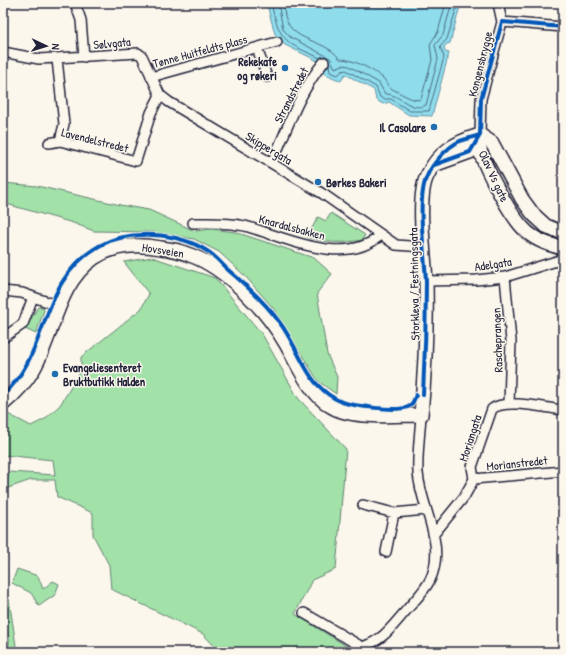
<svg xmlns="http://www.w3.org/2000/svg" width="566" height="655" font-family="'Patrick Hand',sans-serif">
<rect width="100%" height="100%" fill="#fbf7ec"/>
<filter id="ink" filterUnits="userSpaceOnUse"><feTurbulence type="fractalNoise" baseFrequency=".025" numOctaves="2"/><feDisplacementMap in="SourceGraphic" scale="8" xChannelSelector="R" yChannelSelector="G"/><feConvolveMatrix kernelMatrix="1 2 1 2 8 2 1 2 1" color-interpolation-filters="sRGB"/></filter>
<g filter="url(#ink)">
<!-- green -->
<path fill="#a2e1a8" stroke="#628272" d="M3 183 37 186 125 206 149 210 195 231 212 229 235 232 314 258 332 274 317 293 327 354 337 377 336 394 318 381 274 309 245 276 219 252 194 239 154 232 94 231 73 223 3 203Z
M331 213 365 235 362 240C340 244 328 243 307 237L318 217 326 221Z
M152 257 215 278 262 334 298 398 346 449 336 569 312 580 295 614 356 652H220L203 634 111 589 109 565 93 535V513L57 497 55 480H31L5 489 9 472 55 475 53 460 3 455V417L8 414 31 426 45 419 60 405 81 371V357L141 309 149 294 124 262Z
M38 307H43L44 310 36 334 25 329Z
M17 569 38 576 43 589 53 581 59 584 55 595 39 606 31 593 12 583Z
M3 599H9L17 652H8L9 638 3 618Z"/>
<!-- water -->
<path fill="#8edcec" stroke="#6392a5" d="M271 3H461L450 43 447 44 444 47 445 52 449 53 432 116 409 115 389 102 383 104 376 100 374 90 345 74 341 81 323 73 326 65 285 45 275 34 267 5Z"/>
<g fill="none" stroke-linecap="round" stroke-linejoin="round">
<!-- shore -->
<path stroke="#4d6c82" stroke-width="1" d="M272 3C272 8 273 13 275 18 282 45 297 47 320 58
M278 3 283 29 290 37 330 58 335 68 343 65 349 66 379 83 385 94C399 93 411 113 426 105L438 59 435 45 443 35 452 3
M284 3C282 45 322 35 340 59 353 59 372 69 383 78 386 80 387 86 390 88 398 91 414 103 421 99L432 60 430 44 438 32 446 3
M329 64 330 72 338 75 342 71 346 70 376 87 380 97 383 99H391L410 111H429L444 57 440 47 447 39 458 3"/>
<!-- street casing -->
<g stroke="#22223b" stroke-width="12">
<path id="street" d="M75 3 81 20 84 57
M498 3 502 22
M502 22 563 27
M257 48 267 77
M3 52 39 59 138 53 142 56 160 95 169 102 323 194 396 245 423 247
M57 59 64 124 60 141
M151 77 277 42
M480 135 481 99 502 22
M49 143 60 141 136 161 151 113 160 95
M272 163C287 129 300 90 324 62
M193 223C210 223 228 222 245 226 285 237 344 268 381 235
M505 277 511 341 509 404
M426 281 476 280 505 277 563 259
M3 291 22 293 59 306
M3 338 23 324 33 297
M474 479 563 471
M363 505 394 513 426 510
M434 534 464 497 474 479 472 467 492 409C505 398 546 408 563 410
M386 552 394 513
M304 613 362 647C383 640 390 629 404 613 412 603 424 592 430 580 447 544 421 509 418 473 417 454 420 434 421 415"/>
</g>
<!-- secondary casing -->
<g stroke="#22223b" stroke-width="16">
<path id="secondary" d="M480 135C480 141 479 148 481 154 488 173 510 215 524 229 534 240 549 245 563 248
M480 135 492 143 522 199 533 214 546 226 563 233
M434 165 470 152 480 135
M3 404C15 394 25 383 33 370 55 333 56 285 94 258 114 244 139 244 161 248 171 249 181 251 190 255 227 268 267 311 286 344 298 365 309 392 329 405 351 420 396 415 421 415 425 371 427 326 426 282 425 256 416 198 427 176 438 152 456 142 480 135"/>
</g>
<!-- street -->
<use href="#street" stroke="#fbf7ec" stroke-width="9"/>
<!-- secondary -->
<use href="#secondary" stroke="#fbf7ec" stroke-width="13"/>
<!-- cycleway casing -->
<g stroke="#fbf7ec" stroke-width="6">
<path id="cycleway" d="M434 165 470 152 480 135 481 99 502 22 563 27
M3 395C51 352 37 282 99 246 129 229 178 232 207 251 214 255 221 263 227 269 246 285 265 302 280 323 293 340 302 366 315 382 322 390 332 398 342 402 354 406 396 412 408 407 413 405 414 399 416 395
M423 395C425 357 426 320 426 282 425 255 416 199 427 176 432 164 447 147 460 141 466 139 474 137 480 135"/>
</g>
<!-- cycleway -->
<use href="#cycleway" stroke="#0057b8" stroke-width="4"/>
</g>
</g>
<!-- markers -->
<g fill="#1f6fb2" stroke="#fbf7ec" stroke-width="1.5">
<circle cx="285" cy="68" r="4"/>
<circle cx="434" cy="127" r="4"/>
<circle cx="318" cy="182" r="4"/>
<circle cx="55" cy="374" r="4"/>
</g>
<g text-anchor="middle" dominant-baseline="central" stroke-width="3" stroke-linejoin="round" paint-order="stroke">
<!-- street labels -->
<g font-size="12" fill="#22223b" stroke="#fbf7ec">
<text transform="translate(112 43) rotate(-5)">Sølvgata</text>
<text transform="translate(200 51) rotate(-15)">Tønne Huitfeldts plass</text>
<text transform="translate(480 64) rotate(-76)">Kongensbrygge</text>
<text transform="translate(291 95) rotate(-63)">Strandstredet</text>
<text transform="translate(95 140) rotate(14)">Lavendelstredet</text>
<text transform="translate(269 148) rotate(31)">Skippergata</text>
<text transform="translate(494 176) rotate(65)">Olav Vs gate</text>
<text transform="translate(292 227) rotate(15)">Knardalsbakken</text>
<text transform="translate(163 250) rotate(9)">Hovsveien</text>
<text transform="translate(493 264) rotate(-9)">Adelgata</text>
<text transform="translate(414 284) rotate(-91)">Storkleva / Festningsgata</text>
<text transform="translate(497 340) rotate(-92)">Rascheprangen</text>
<text transform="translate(470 438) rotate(-72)">Moriangata</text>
<text transform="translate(517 463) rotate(-6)">Morianstredet</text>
</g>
<!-- poi labels -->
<g font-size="12" font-weight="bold" fill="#22223b" stroke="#fbf7ec" text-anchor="end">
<text x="277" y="61">Rekekafe<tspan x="277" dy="14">og røkeri</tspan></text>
<text x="426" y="127">Il Casolare</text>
<text x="326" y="182" text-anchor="start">Børkes Bakeri</text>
<text x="63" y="367" text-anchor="start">Evangeliesenteret<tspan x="63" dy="14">Bruktbutikk Halden</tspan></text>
</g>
</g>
<!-- margin -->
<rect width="566" height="655" fill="none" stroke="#fbf7ec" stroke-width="16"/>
<rect x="8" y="8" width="550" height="639" fill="none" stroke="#22223b" stroke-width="1.5" filter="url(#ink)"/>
<!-- north arrow -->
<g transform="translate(46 46) rotate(94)" stroke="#fbf7ec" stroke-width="3" paint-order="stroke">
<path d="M0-3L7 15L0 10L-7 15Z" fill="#22223b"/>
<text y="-6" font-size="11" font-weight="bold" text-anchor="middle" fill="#22223b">N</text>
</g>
</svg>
